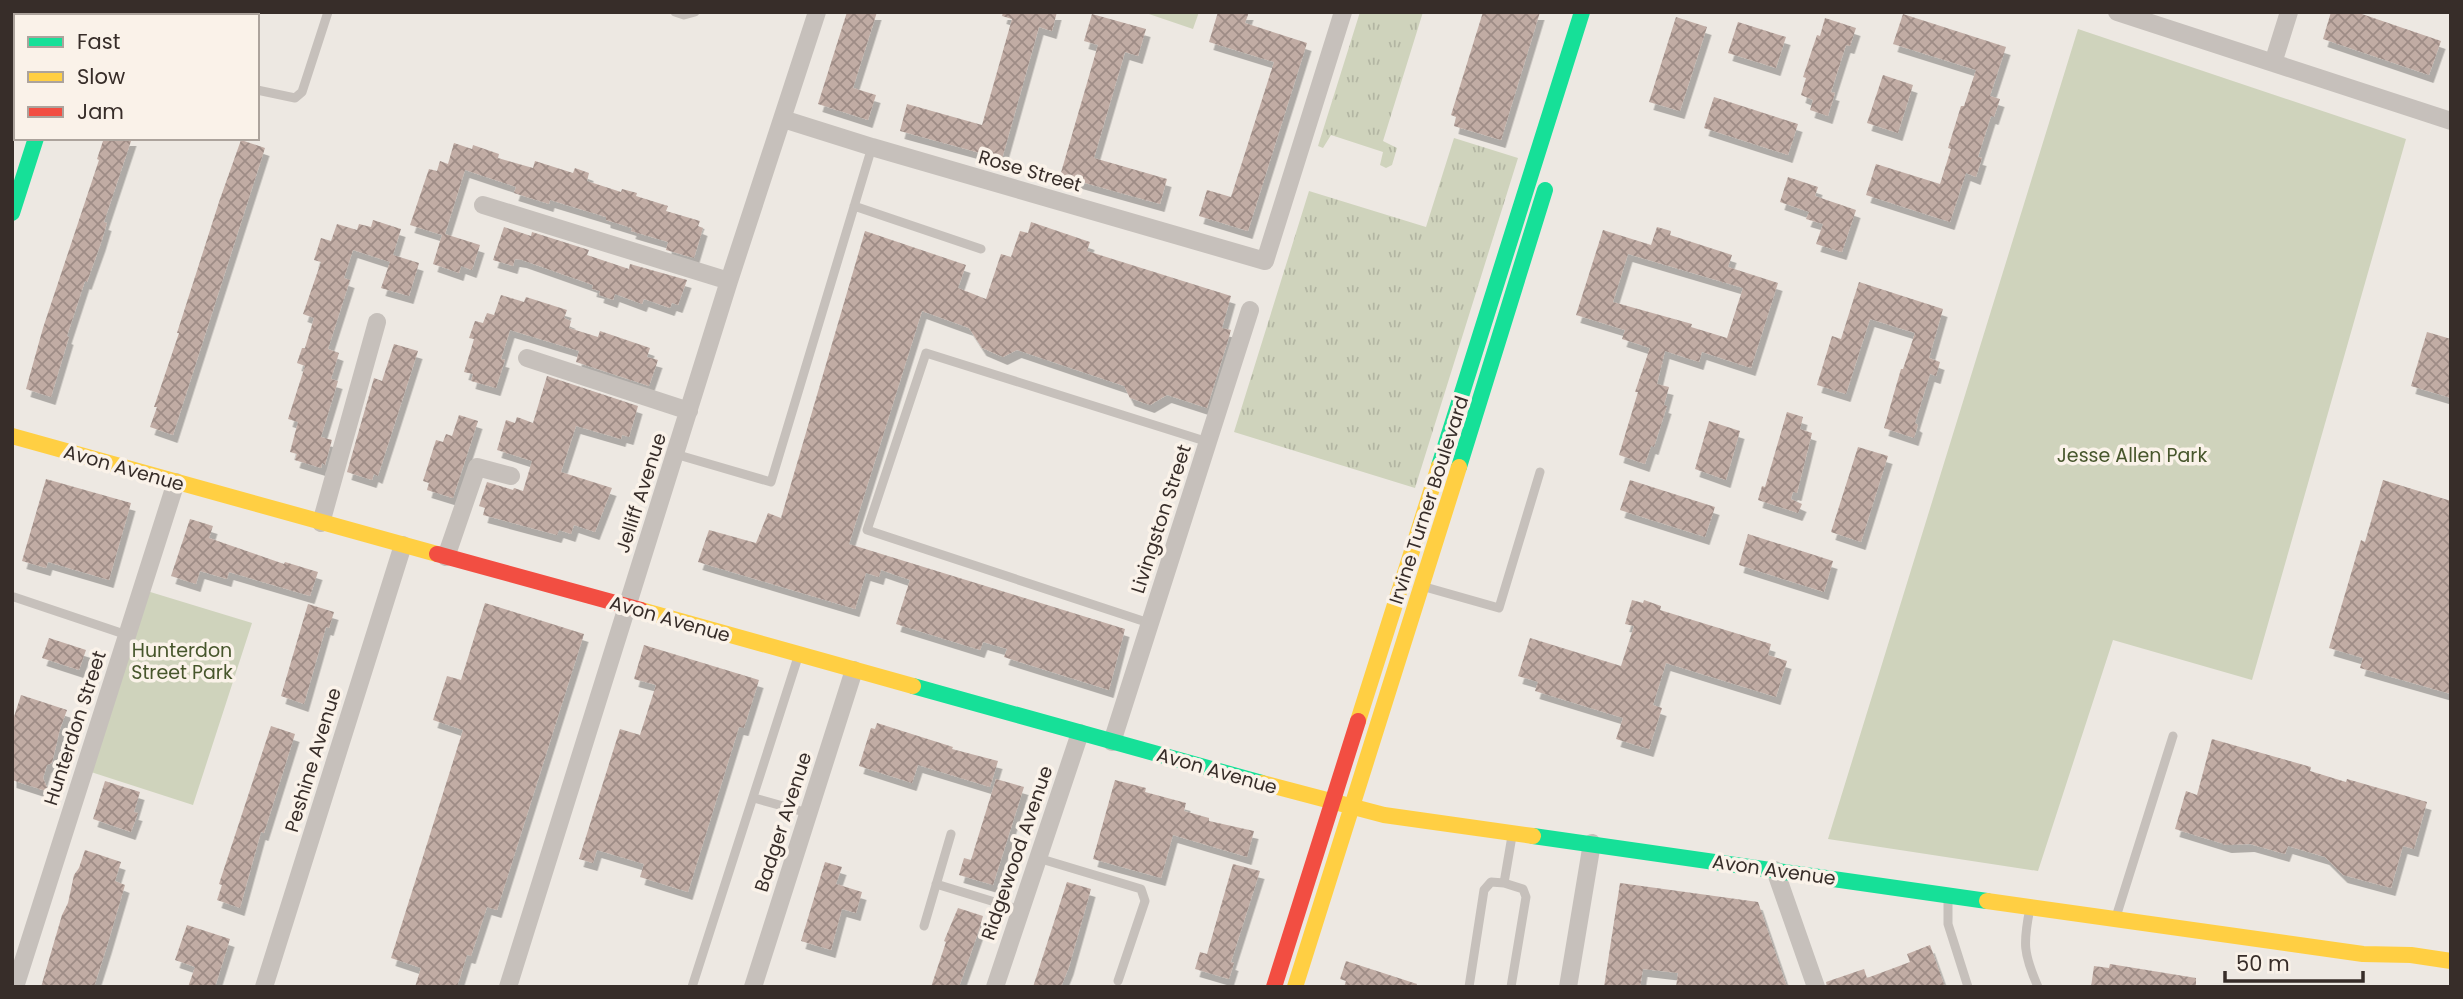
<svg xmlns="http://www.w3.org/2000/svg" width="2463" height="999" font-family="Poppins,sans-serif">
<defs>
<pattern id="grass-tufts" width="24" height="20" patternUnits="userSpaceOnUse" patternTransform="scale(1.75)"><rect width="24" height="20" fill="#cfd3bc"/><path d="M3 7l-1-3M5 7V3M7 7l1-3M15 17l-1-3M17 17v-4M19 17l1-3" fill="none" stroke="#b2b5a2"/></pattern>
<pattern id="building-cross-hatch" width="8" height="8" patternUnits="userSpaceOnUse" patternTransform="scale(1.75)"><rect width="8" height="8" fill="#c1aca4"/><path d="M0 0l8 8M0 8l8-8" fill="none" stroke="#9e8c86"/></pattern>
<filter id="shadow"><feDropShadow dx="4.5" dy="8" stdDeviation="0" flood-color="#0004"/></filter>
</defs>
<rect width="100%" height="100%" fill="#ede8e2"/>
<!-- grass -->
<path fill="url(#grass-tufts)" d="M1360 12H1423L1383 141 1397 148 1392 165 1386 168 1380 165 1383 152 1331 135 1323 148 1318 146Z
M1454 138 1518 158 1415 488 1234 432 1309 191 1426 227Z"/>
<!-- park -->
<path fill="#cfd3bc" d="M1143 12H1199L1193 29Z
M2078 29 2406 139 2252 680 2113 640 2038 871 1828 839Z
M147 591 252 623 193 805 91 772Z"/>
<!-- building -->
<path fill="url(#building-cross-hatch)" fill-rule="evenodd" filter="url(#shadow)" d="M847 12H877L853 88 876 95 868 120 818 104Z
M1003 12H1057L1052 31 1039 27 1002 159 900 131 907 104 982 125 1012 19 1002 16Z
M1218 12H1249L1245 23 1307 43 1248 231 1199 216 1207 190 1231 197 1274 62 1209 42Z
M1483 12H1540L1501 140 1454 126 1456 117 1451 115Z
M2331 12H2356L2441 41 2429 75 2323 39Z
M1092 14 1146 29 1138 56 1125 52 1094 158 1167 179 1160 204 1060 176 1098 45 1084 41Z
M1903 14 2006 47 1990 96 2000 99 1994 117 1991 116 1978 157 1982 158 1976 177 1966 173 1950 222 1866 195 1876 164 1940 184 1951 149 1948 148 1961 106H1964L1976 70 1893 44Z
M1676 17 1707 27 1680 111 1649 102Z
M1825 18 1856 28 1850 46 1846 45 1831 92 1835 93 1828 116 1810 110 1813 100 1801 95 1806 78 1803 77 1817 35 1820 36Z
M1738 22 1786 37 1776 68 1728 53Z
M1883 75 1913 85 1898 133 1867 123Z
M1714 97 1798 124 1788 155 1704 128Z
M104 138H132L104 222 107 223 101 243 87 282 85 281 67 336 69 337 51 397 26 389 43 328 99 160 97 159Z
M241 140 265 148 173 435 150 427 157 407H154L179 333H177L220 199Z
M454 143 472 149 473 145 499 154 498 158 533 168 535 161 573 173 575 168 589 173 587 181 621 192 622 189 637 193 636 196 668 206 666 211 700 221 698 226 703 228 694 258 666 250 668 242 631 231 632 228 606 220V217L550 200 549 204 514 193 516 187 465 170 445 234 480 245 472 270 461 266 459 273 433 264 442 235 410 225 429 169 437 171 440 161 448 164Z
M1788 177 1818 187 1815 196 1856 210 1842 252 1816 244 1823 224 1806 219 1809 212 1780 202Z
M373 220 401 229 393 255 419 263 409 296 381 288 390 262 353 250 344 278 350 280 328 349 339 353 331 379 338 381 321 437 332 440 325 465 322 463 321 468 295 460 297 454 290 452 298 422 288 419 305 366 297 363 302 348H305L314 318 303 314 321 262 314 260 321 238 331 241 337 224 357 230 359 224 371 227Z
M1031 222 1090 242 1087 251 1231 296 1222 328 1231 330 1229 337 1207 408 1167 395 1150 405 1130 398 1124 386 1017 350 1003 357 982 348 969 328 922 311 849 544 1125 629 1109 690 1004 657 1007 649 983 642 980 650 896 624 910 580 881 570 879 577 866 573 855 609 698 562 709 530 756 543 768 513 781 518 865 231 966 265 958 288 986 299 1001 254 1011 257 1020 231 1028 233Z
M504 227 531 236 532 232 589 250 587 255 629 269 630 264 687 280 678 305 672 303 670 308 644 299 642 304 615 294 613 300 599 295 600 291 592 289 593 285 522 260 515 259 513 266 493 260Z
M1657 227 1671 231 1670 235 1732 255 1728 267 1778 283 1751 368 1702 352 1699 362 1665 351 1657 384 1669 387 1664 405 1667 406 1654 447 1651 446 1645 464 1619 455 1638 392H1635L1650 348 1622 339 1625 330 1576 315 1603 230 1651 245ZM1628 254 1743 288 1727 338 1691 327 1692 324 1613 302Z
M1859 282 1943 309 1929 358 1940 362 1936 376 1930 374 1915 423 1918 425 1914 438 1884 428 1901 369H1903L1915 333 1870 319 1846 394 1817 385 1832 336 1841 339Z
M501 295 524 302 526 297 567 310 564 318 571 321 569 328 598 337 600 331 650 348 647 357 658 360 649 386 576 362 579 351 510 330 501 359 505 360 496 388 471 381 473 374 464 372 474 339 469 338 475 321 483 323 487 313 494 315Z
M2427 332 2451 339V398L2411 386Z
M394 344 418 351 378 476 374 474 372 480 347 472 374 378 382 381Z
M547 376 638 406 629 437 622 435 621 439 576 426 561 472 612 488 595 532 574 525 571 534 559 530 557 535 483 515 485 508 479 506 487 482 513 490 514 488 523 491 532 461 497 450 506 420 515 423 517 417 533 423Z
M1787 412 1803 417 1800 429 1812 433 1797 493 1793 492 1791 499 1802 504 1798 513 1758 500 1762 486 1765 487Z
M459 415 478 421 453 498 427 490 429 483 423 481 436 440 443 442 446 434 452 436Z
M1709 421 1740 431 1726 480 1695 469Z
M1858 447 1888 456 1861 542 1831 532Z
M46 479 131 503 109 580 48 562 46 568 22 561Z
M1630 480 1715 507 1705 537 1620 510Z
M2383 480 2451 501V694L2360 668 2363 658 2329 648 2361 540 2365 542Z
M190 519 213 526 209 538 284 564 285 562 318 572 310 596 229 572 227 579 200 571 196 584 171 576Z
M1748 534 1833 561 1824 592 1739 565Z
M1632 600 1643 603 1644 600 1661 606 1660 610 1771 644 1768 655 1787 661 1776 697 1666 663 1653 705 1662 708 1649 749 1616 739 1623 718 1535 691 1538 682 1518 676 1530 638 1621 666 1634 626 1625 624Z
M485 603 584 634 497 910 487 907 471 956 467 955 457 987H415L421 968 391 958 463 730 433 720 447 676 461 680Z
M308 604 334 612 329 628 326 627 304 704 281 696Z
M49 638 86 650 79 670 42 658Z
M644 645 759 680 744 728 739 727 688 892 640 877 644 864 597 850 593 863 579 859 620 729 640 735 656 685 634 679Z
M21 695 67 710 60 729 52 763 47 765 43 778 49 792 12 780V723Z
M877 723 953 747 952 749 998 761 990 787 918 765 912 783 859 766 871 728 875 729Z
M271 726 295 734 264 833 261 832 240 908 217 900 222 885 219 884Z
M2212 739 2311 767 2310 771 2346 782 2347 779 2427 802 2414 849 2403 846 2391 888 2343 875 2325 857 2288 846 2285 854 2250 844 2227 845 2175 829 2186 791 2197 795Z
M996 779 1024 787 993 885 959 875 964 858 971 860Z
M1115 780 1146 788 1145 792 1186 803 1184 811 1209 818V821L1254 831 1247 857 1173 835 1161 878 1093 859Z
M105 781 140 792 134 812 138 813 131 832 93 819Z
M85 850 121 862 115 881 125 885 107 946 94 987H41L62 915 68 903 74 875 79 868Z
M825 862 842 867 836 884 862 892 856 913 842 909 831 950 801 941Z
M1233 864 1260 871 1231 962 1234 963 1229 979 1195 969 1200 952 1207 954Z
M1067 882 1091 889 1069 967 1061 987H1033Z
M1620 883 1758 902 1787 987H1676L1678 973 1643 969 1640 987H1604Z
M958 908 983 916 978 933 959 987H931L946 942 944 941Z
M187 925 230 939 215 987H188L195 967 175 960Z
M1930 945 1945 987H1827L1826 982 1864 969 1867 978 1910 962 1907 954Z
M1346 961 1417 984 1416 987H1344L1346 981 1340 979Z
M2110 964 2196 978V987H2091L2094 966 2109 968Z"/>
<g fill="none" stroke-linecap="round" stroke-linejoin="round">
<!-- lane -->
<path stroke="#c6c0bb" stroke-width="9" d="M675 12 684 15 695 12
M135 16 138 12
M257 90 295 98 302 92 328 12
M854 206 981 249
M675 454 771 482 872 147
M1425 587 1499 608 1540 472
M14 597 127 635
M1149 623 867 530 926 353 1208 442
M754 798 808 813
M1038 858 1141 889 1145 901 1118 981
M1504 883 1512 836
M936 884 1021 910
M1948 897V924L1968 987
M2030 908C2023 943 2023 953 2038 987
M2116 917 2173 736
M924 926 951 834
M692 987 798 657
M1469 987 1484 890 1491 882 1504 883 1523 889 1526 897 1511 987"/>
<!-- street -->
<path stroke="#c6c0bb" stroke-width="18" d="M2117 12 2451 121
M2273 63 2289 12
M783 119 872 147 1265 261 1343 12
M483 205 729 281
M527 358 689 411
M321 523 377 322
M446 557 477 467 511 476
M1112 742 1250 310
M1775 870 1816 987
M15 987 176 482
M264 987 403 545
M508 987 729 281 817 12
M753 987 854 670
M995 987 1080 733
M1568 987 1592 843"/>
<!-- fast -->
<path stroke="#16e098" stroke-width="16" d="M12 213 36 138
M1439 466 1582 12
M1459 467 1545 190
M913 686 1262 783
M1533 836 1987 901"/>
<!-- slow -->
<path stroke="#ffcf43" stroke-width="16" d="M76 16 77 12
M12 436 437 554
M641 610 913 686
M1358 721 1439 466
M1262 783 1384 815 1533 836
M1987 901 2363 954 2411 955 2451 961
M1295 987 1459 467"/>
<!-- jam -->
<path stroke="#f24e42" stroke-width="16" d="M437 554 641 610
M1274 987 1358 721"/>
</g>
<g text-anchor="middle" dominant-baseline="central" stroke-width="7" stroke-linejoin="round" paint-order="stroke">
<!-- street labels -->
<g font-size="19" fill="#372d29" stroke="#faf2e9">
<text transform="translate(1030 171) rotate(16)">Rose Street</text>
<text transform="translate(124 468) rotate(16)">Avon Avenue</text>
<text transform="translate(641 493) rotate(-72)">Jelliff Avenue</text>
<text transform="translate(1429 500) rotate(-72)">Irvine Turner Boulevard</text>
<text transform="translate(1161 519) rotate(-72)">Livingston Street</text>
<text transform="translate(670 619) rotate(16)">Avon Avenue</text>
<text transform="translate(75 728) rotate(-72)">Hunterdon Street</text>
<text transform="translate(313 760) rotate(-73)">Peshine Avenue</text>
<text transform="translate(1217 771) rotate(16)">Avon Avenue</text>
<text transform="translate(783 822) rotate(-72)">Badger Avenue</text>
<text transform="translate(1017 853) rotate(-71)">Ridgewood Avenue</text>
<text transform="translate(1774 870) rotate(8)">Avon Avenue</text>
</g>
<!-- park labels -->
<g font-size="19" fill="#47562c" stroke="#faf2e9">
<text x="2132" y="455">Jesse Allen Park</text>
<text x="182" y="650">Hunterdon<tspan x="182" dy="22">Street Park</tspan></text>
</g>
</g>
<!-- border -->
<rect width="2463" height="999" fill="none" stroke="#372d29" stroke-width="28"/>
<!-- legend -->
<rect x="14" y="14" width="245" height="126" fill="#faf2e9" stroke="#aca39c" stroke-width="2"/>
<rect x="28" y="37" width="35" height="10" fill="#16e098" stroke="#aca39c" stroke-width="2"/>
<text x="77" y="49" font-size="21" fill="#372d29">Fast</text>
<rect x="28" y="72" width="35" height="10" fill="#ffcf43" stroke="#aca39c" stroke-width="2"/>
<text x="77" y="84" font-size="21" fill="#372d29">Slow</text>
<rect x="28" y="107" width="35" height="10" fill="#f24e42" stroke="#aca39c" stroke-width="2"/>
<text x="77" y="119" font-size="21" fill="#372d29">Jam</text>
<!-- scale -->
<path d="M2225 971v10h138v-10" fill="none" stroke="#372d29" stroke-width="3.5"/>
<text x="2236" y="971" font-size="21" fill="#372d29" stroke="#faf2e9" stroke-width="5" paint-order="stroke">50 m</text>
</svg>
